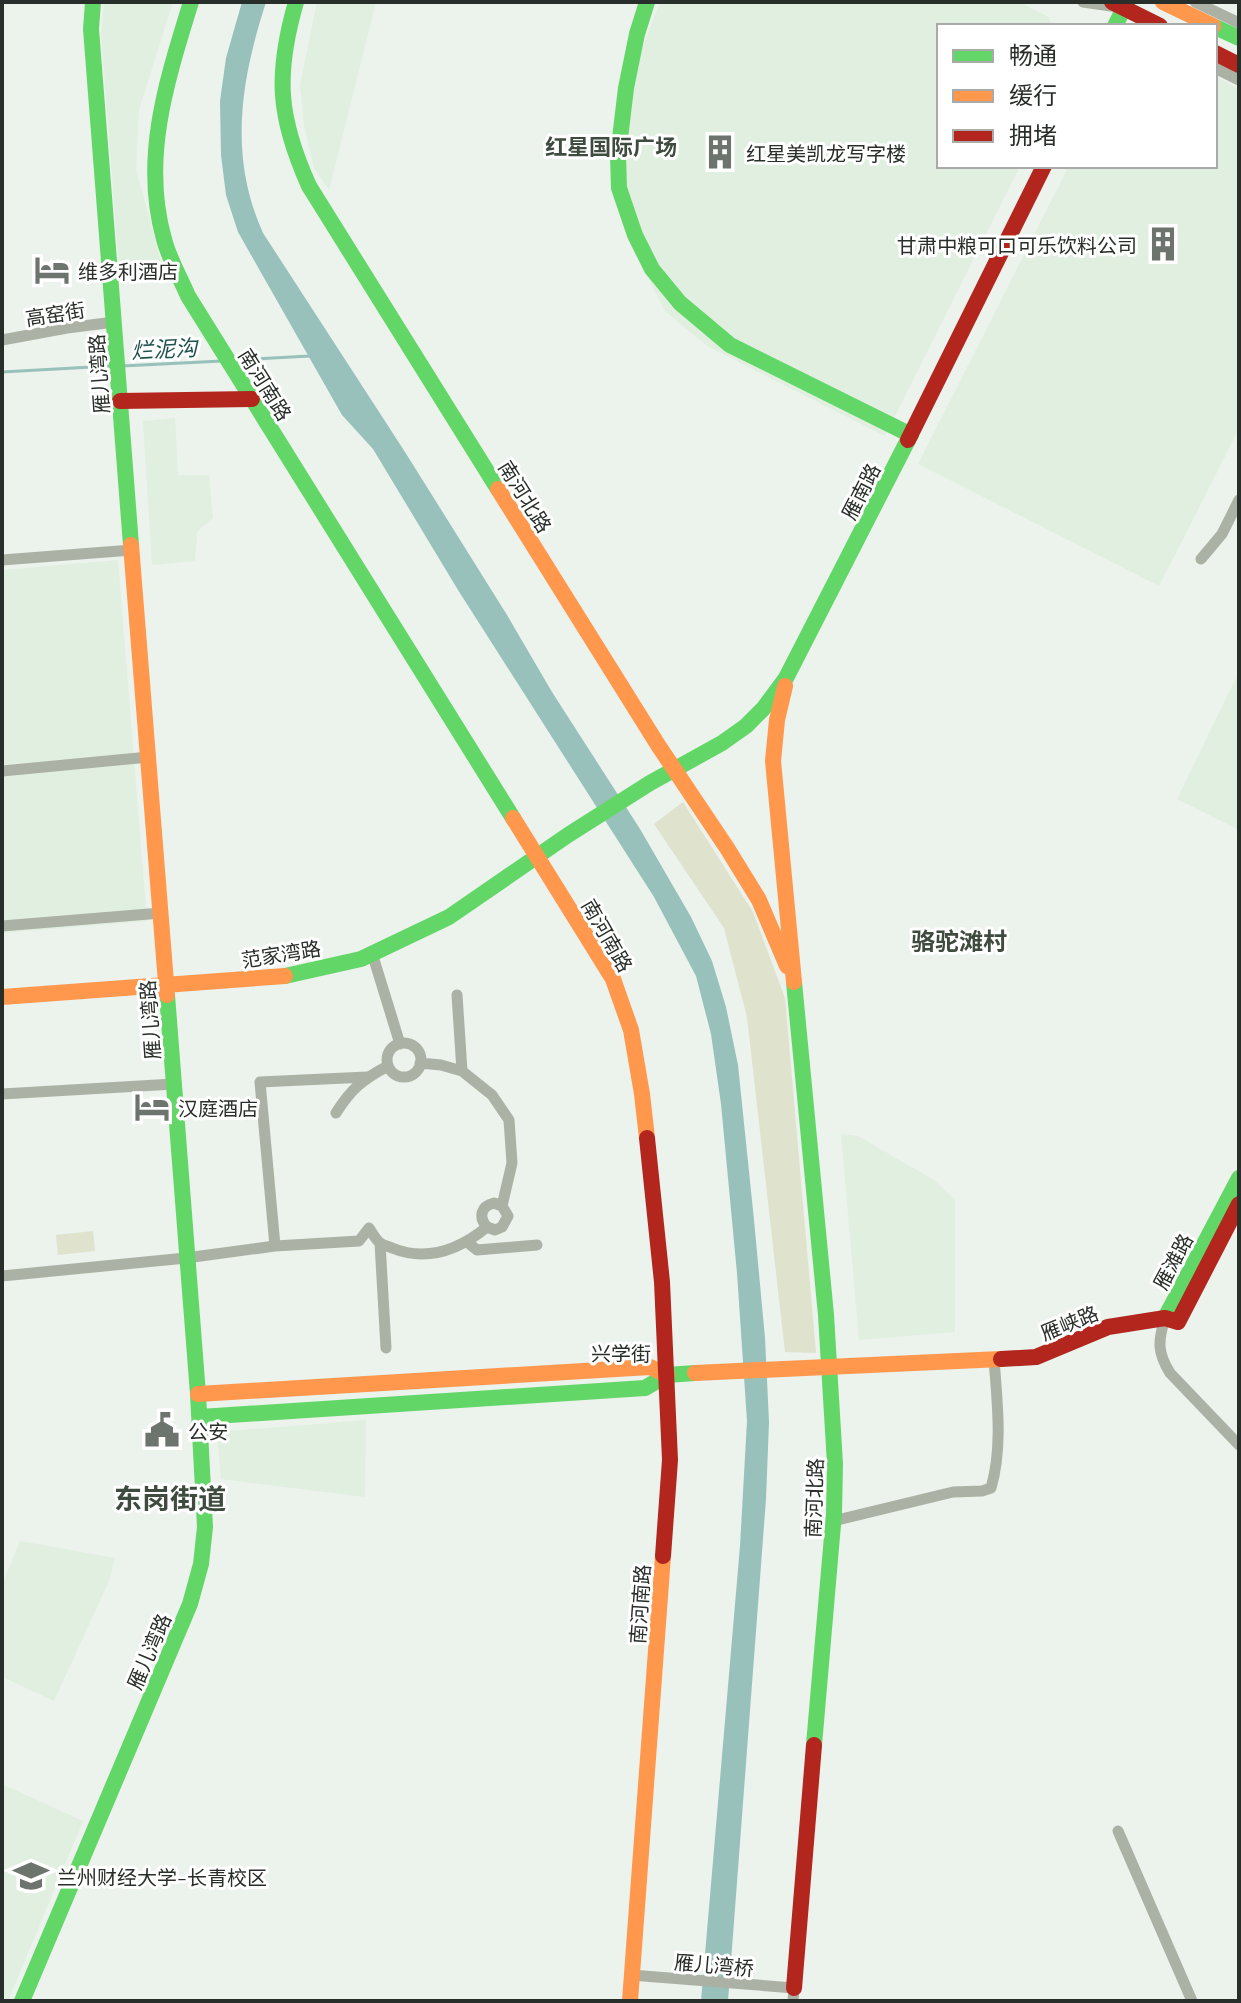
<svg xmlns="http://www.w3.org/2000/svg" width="1241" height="2003" font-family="'Playfair Display','Noto Sans SC',serif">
<rect width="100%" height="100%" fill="#ecf2ec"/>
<!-- built -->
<path fill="#e1efe1" d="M104 2H173L139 110 136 169 162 265 119 268 101 35Z
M317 2H376L329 190 314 168 304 125 300 85Z
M660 2H1019L1049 17 1052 26H939V166H1020L885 436 707 346 665 311 631 244 617 169 624 94Z
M1215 76 1239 89V429L1159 586 918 464 1069 166H1215Z
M175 418 178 475H209L213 518 197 532 195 561 152 565 143 421Z
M118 560 147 921 2 933V570Z
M1239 672V830L1177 799Z
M841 1134 858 1136 934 1180 955 1200V1332L859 1340Z
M366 1420 365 1497 221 1479 217 1432Z
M20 1541 115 1558 109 1581 54 1701 2 1677V1585Z
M2 1784 83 1821 8 2001H2Z"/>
<!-- green -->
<path fill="#dfe2cd" d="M683 802 753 912 785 998 816 1353 785 1352 747 1017 724 928 654 824Z
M93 1231 95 1251 58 1255 56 1235Z"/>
<!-- water -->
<path fill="#97c1ba" d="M242 2H266C241 80 228 155 263 233L405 452 507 615 552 692 640 829 691 917 712 961 726 1007 738 1065 754 1220 765 1338 769 1422 766 1499 728 2001H701L740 1546 747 1421 737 1273 721 1104 711 1034 696 976 654 897 458 590 373 449 342 415 238 232 226 195 221 155 220 101 226 58Z"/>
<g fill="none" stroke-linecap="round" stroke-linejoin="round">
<!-- stream -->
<path stroke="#97c1ba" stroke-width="3" d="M234 360 310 356
M122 366 222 361
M2 372 110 366"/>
<!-- street -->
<path stroke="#acb1a5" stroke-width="11" d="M1083 2 1118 7
M1195 2 1239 23
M1215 68 1239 80
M2 340 67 328 114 322
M1201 559 1222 534 1239 500
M2 560 132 550
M2 771 149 757
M2 926 161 913
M372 953 400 1044
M457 995 462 1071
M387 1060a17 17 0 1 1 34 0a17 17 0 1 1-34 0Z
M420 1063 441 1065 462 1071 492 1095 509 1120 512 1163 502 1206
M2 1094 174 1084
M336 1113C351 1089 363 1079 388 1066
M467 1242 477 1250 537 1245
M380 1243 386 1348
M275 1246 260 1082 367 1077
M2 1276 186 1258 275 1246 359 1241 369 1228C372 1233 376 1240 380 1243 384 1246 388 1246 392 1248 427 1262 459 1250 487 1227L495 1230 502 1227 508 1216 502 1206 494 1203C481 1206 478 1217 487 1227
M1165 1318C1158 1341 1157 1352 1170 1373L1239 1445
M833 1521 953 1492 982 1491 991 1488C1003 1447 997 1401 994 1359
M1118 1831 1192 2001
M631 1975 794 1988 793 2001"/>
<!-- fast -->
<path stroke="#63d668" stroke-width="16" d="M93 2 91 29 131 545
M191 2C167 80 141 158 164 239 169 259 180 277 188 296L513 818
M296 2C275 75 278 117 309 186L498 489
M647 2 637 34 626 88 618 155 619 188 635 235 652 269 680 303 730 345 911 435
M1115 26 1127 2
M1215 27 1239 38
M285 976 361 959 449 917 568 835 650 783 722 743 746 726 763 709 786 678 908 440
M794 982 826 1315 835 1464 834 1513 814 1745
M1165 1318 1239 1178
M200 1417 645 1388 667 1375 695 1373
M22 2001 190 1604 201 1564 205 1527 198 1394 167 995"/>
<!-- slow -->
<path stroke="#ff974d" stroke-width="16" d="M1163 2 1213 26
M498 489 658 745 727 848 759 900 787 966
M131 545 167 995
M785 686 777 720 773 761 794 982
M513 818 613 979 631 1030 642 1094 647 1138
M2 997 285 976
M695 1373 1001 1359
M198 1394 650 1367 667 1375
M630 2001 663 1556"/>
<!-- jam -->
<path stroke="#b3261e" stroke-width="16" d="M1112 2 1160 26
M1215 53 1239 65
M120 401 252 399
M908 440 1044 166
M647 1138 662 1282 670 1460 663 1556
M1001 1359 1036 1357 1108 1327 1165 1318 1178 1322 1239 1204
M794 1988 814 1745"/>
</g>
<!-- icons -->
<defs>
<g id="building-bare" transform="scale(2.76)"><path d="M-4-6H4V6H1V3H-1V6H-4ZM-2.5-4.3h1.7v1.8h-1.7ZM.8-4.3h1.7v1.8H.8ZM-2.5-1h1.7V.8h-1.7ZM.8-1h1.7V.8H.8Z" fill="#6d736d" stroke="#fff" stroke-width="2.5" paint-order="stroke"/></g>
<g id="hotel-bare" transform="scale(2.76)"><path d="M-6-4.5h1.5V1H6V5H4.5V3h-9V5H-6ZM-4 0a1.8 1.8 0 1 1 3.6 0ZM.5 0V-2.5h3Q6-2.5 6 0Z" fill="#6d736d" stroke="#fff" stroke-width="2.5" paint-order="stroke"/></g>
<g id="civic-bare" transform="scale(2.76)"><path d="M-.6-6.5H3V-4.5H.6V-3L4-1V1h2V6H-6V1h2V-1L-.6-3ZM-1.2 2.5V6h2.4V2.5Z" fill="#6d736d" stroke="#fff" stroke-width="2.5" paint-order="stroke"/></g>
<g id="university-bare" transform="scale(2.76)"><path d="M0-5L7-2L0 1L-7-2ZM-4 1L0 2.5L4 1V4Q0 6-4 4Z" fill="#6d736d" stroke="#fff" stroke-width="2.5" paint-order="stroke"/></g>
</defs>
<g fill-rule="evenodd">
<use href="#building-bare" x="720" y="152"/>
<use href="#building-bare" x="1163" y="244"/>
<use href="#hotel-bare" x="52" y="270"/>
<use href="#hotel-bare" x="152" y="1107"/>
<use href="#civic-bare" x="162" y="1430"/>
<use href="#university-bare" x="31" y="1876"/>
</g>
<g text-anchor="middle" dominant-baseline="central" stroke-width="6" stroke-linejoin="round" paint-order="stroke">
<!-- poi labels -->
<g font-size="20" fill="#282e29" stroke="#fff" text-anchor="start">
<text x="746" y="152">红星美凯龙写字楼</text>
<text x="1137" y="244" text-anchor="end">甘肃中粮可口可乐饮料公司</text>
<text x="78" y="270">维多利酒店</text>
<text x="178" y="1107">汉庭酒店</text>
<text x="188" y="1430">公安</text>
<text x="57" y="1876">兰州财经大学-长青校区</text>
</g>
<!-- street labels -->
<g font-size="20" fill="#282e29" stroke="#fff">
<text transform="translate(55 313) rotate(-9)">高窑街</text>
<text transform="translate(98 374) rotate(-94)">雁儿湾路</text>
<text transform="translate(266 384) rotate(58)">南河南路</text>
<text transform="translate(860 491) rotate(-63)">雁南路</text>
<text transform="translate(526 496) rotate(58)">南河北路</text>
<text transform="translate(608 935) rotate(60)">南河南路</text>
<text transform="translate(281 953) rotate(-9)">范家湾路</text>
<text transform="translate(149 1020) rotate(-94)">雁儿湾路</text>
<text transform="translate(1172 1261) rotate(-62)">雁滩路</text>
<text transform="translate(1069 1322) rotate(-22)">雁峡路</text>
<text x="621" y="1352">兴学街</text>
<text transform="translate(813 1498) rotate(-88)">南河北路</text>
<text transform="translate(639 1604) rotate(-86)">南河南路</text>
<text transform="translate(148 1651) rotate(-67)">雁儿湾路</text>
<text transform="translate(714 1964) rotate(5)">雁儿湾桥</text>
</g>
<!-- neighbourhood labels -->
<g font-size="22" font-weight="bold" fill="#3f4b3f" stroke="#fff">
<text x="611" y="146">红星国际广场</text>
</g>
<!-- water labels -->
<g font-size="22" font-style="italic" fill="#1f524c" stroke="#fff">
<text transform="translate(164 348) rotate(-3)">烂泥沟</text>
</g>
<!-- quarter labels -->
<g font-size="24" font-weight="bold" fill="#3f4b3f" stroke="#fff">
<text x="959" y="940">骆驼滩村</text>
</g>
<!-- district labels -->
<g font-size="28" font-weight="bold" fill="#3f4b3f" stroke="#fff">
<text x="170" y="1497">东岗街道</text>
</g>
</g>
<!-- border -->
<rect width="1241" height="2003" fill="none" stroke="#282e29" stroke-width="8"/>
<!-- legend -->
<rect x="937" y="24" width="280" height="144" fill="#ffffff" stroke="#a9aba9" stroke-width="2"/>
<rect x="953" y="50" width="40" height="12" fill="#63d668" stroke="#a9aba9" stroke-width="2"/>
<text x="1009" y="64" font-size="24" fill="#282e29">畅通</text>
<rect x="953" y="90" width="40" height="12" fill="#ff974d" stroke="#a9aba9" stroke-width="2"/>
<text x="1009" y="104" font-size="24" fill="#282e29">缓行</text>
<rect x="953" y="130" width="40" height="12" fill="#b3261e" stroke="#a9aba9" stroke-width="2"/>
<text x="1009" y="144" font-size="24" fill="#282e29">拥堵</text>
</svg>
